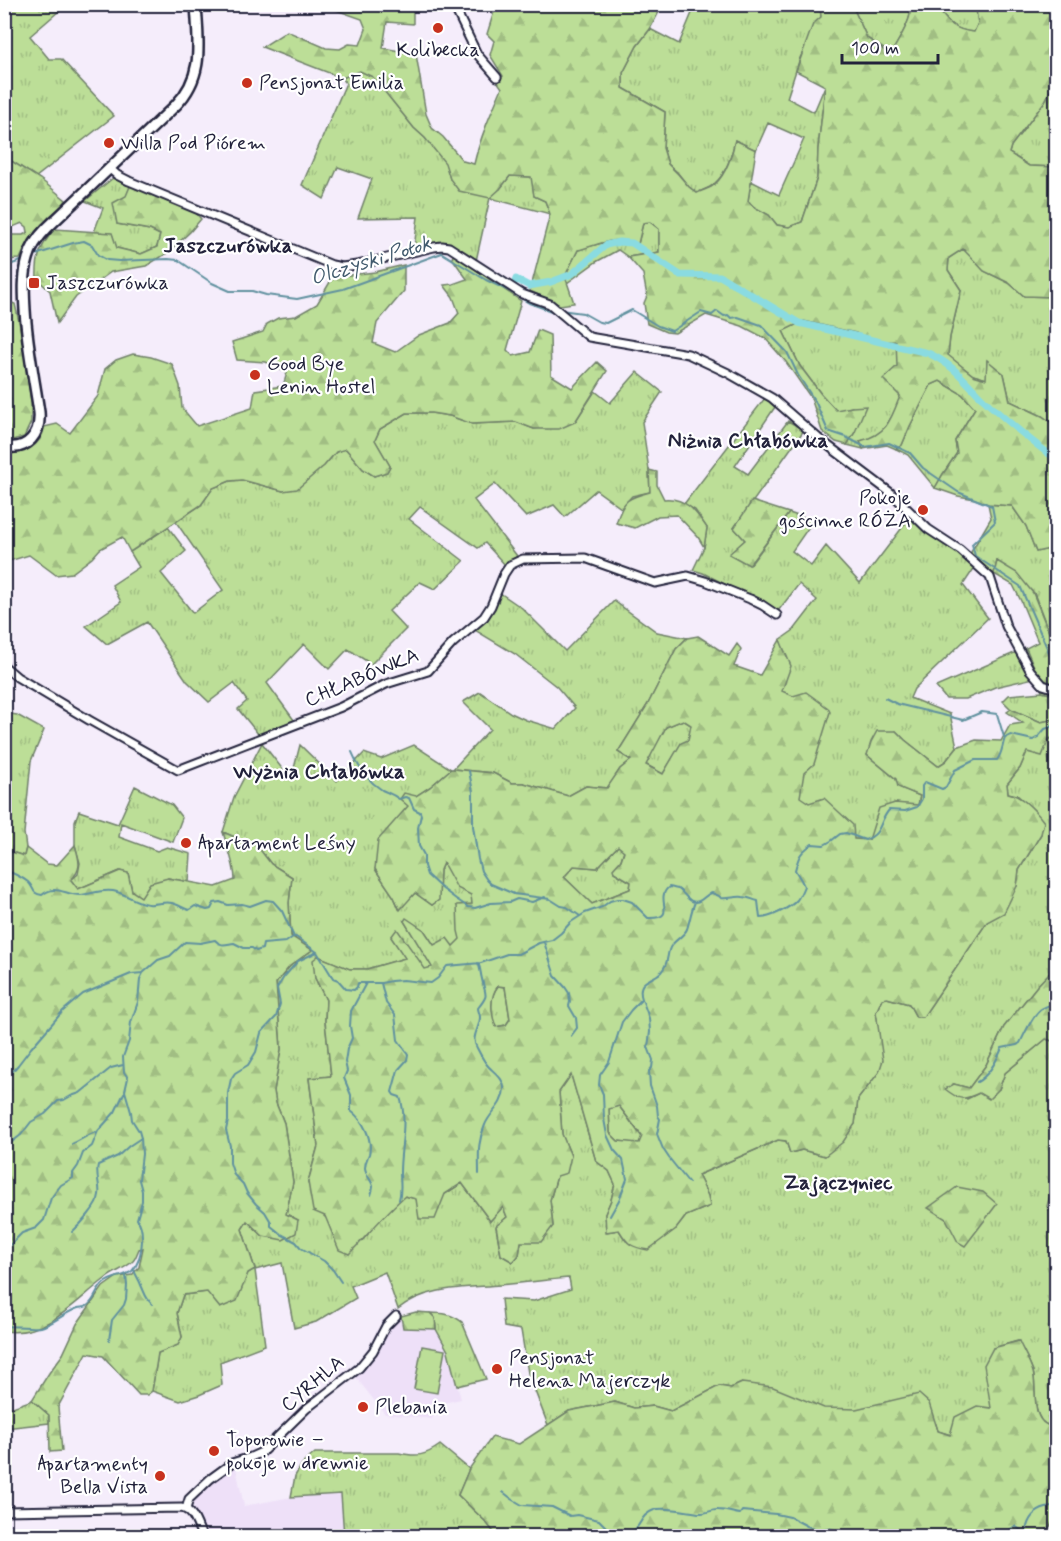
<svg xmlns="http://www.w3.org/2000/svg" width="1061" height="1541" font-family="Mynerve,sans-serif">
<defs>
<pattern id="grass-tufts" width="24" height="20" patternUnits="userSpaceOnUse" patternTransform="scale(1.5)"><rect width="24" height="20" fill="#bcde97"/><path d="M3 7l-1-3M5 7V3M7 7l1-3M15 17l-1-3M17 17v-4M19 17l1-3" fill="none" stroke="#a1be83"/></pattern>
<pattern id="forest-firs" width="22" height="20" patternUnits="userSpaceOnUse" patternTransform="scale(1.5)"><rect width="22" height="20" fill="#bcde97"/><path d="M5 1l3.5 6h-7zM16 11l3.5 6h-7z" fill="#a1be83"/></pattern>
</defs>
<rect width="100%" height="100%" fill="#f5edfb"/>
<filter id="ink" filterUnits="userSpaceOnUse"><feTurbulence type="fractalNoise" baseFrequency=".0167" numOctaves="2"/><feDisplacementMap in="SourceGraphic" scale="12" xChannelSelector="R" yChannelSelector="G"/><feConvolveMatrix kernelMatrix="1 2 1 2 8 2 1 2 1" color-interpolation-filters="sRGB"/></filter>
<g filter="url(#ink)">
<!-- built -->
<path fill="#eee0f8" d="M401 1316 404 1328 436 1329 448 1351 461 1399 439 1404 432 1419 385 1414 354 1375 391 1324Z
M235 1463 244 1506 291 1497 342 1494 344 1536H206L195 1512 192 1501 194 1497Z"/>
<!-- grass -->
<path fill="url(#grass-tufts)" stroke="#6f8069" stroke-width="1.5" d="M5 4 66 5 30 36 49 59H61L114 116 36 177 5 157Z
M680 5H820L821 17 800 58 787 98 814 112 825 86 818 149 817 178 802 222 789 227 777 225 769 215 754 207 748 201 751 181 779 195 804 139 768 123 756 150 735 140C732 155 725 178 710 187 706 189 701 191 697 193L689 187 677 172 668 164 663 148 665 112 623 88V73L637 46 650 29 679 44 692 13Z
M852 5H906C909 8 910 9 910 14 909 24 896 45 890 55L884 49 867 38Z
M935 5H979L976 10 978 23 974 32C952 30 947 21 935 5Z
M360 71 373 77 414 128 425 138 446 163 450 179 500 189 510 176 532 177 534 196 545 201 550 214 490 198 476 261 443 244 414 248 418 217 358 218 372 179 338 167 324 199 302 185 346 83 342 78Z
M1056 79V167L1029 166 1009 153 1011 146 1045 101Z
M113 178 131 184 117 224 150 230 160 235 157 247 141 254 116 248 112 234 94 232 103 208 85 201Z
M650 222 659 229V252L628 257 618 250 596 262 567 283 565 276 578 250C601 244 615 235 638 244L643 223Z
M964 248 984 271 1009 283 1024 296 1056 297V426L1042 416 1010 401 1004 374 987 361V379L973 375 948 356 950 337 961 290 948 270 949 258Z
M803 321 856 333 873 342 896 341 901 396 893 415 883 430 873 438 860 441 863 449 847 445 855 432 852 407 836 411 821 394 800 366 783 331Z
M637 372 662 392 642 422 649 470 650 492 632 496 621 508 596 490 565 517 554 505 526 517 495 484 474 500 517 556 506 566 485 543 478 548 420 507 409 519 464 561 435 589 420 582 389 611 406 629 371 664 348 649 329 669 304 644 267 683 294 720 259 735 238 709 247 701 234 683 209 702 187 681 147 622 107 644 86 626 121 602 112 585 139 567 130 552 168 527 186 551 161 573 193 613 223 590 176 522 201 505 213 488 230 481 242 480 283 491 324 466 336 452 346 449 363 469 374 476 387 472 390 466 375 440 380 429 407 413H431L450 416 472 424 516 422 534 429 575 422 595 391 610 403Z
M940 381 962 394 975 408 955 441 957 453 943 474 935 488 908 455 896 449 902 445 910 426 931 385Z
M765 398 775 407 735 466 748 474 788 421 804 430 734 528 745 540 730 554 750 565 789 513 813 521 792 551 811 566 826 546 860 583 911 516 957 550 975 567 963 585 988 618 914 689 910 698 950 714 957 747 946 761 938 766 905 740 896 731 867 755 896 779 899 787 920 796 918 806 895 803 869 840 854 839 809 803 682 743 663 774 645 764 666 727 683 720 691 725 760 675 783 651 780 640 794 630 817 600 799 584 778 611 703 573 693 570 704 547 707 528 695 510 684 504Z
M988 504 1012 506 1026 526 1036 552 1054 548H1056V635H1050L1034 593 997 561 994 574 971 556V552L991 518Z
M500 593 522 608 565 651 614 601 657 632 687 638 676 649 648 704 618 752 631 760 620 769 608 788 586 786 568 796 524 783H512L493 773 453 769 490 729 463 702 480 692 511 713 526 720 556 729 575 708 557 687 515 654 473 629 490 614Z
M1026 648 1038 677 995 687 966 699H946L936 687Z
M1042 692 1056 695V719L1041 722 1011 709 1003 701 1009 695Z
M4 713 17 715 44 730 31 761 24 833 26 848 24 856 5 850Z
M1056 736V966L1037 986 1004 1027 986 1065 969 1088 954 1084 967 1099 979 1093 999 1089 1005 1073 1046 1039 1056 1042V1182L1053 1185 1047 1206 1056 1219V1427C1028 1426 1038 1389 1033 1372 1030 1362 1023 1350 1018 1341L993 1348 991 1408 951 1435 938 1431 936 1424 611 1470 742 1383 731 1388 719 1386 671 1411 653 1406 634 1408 615 1402 569 1411 548 1425 528 1373 521 1330 504 1327 501 1299 534 1301 571 1289 569 1278C546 1280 523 1283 500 1285 466 1288 426 1286 398 1309L385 1272 351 1286 356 1298 316 1322 294 1328 282 1263 255 1270 265 1345 220 1362 222 1385 199 1395 180 1401 152 1391 158 1353 178 1345 182 1337 177 1313 183 1295 207 1292 236 1301 248 1273 255 1269 242 1229 248 1220 263 1236 298 1220 286 1214 293 1182 284 1123 276 1103 274 1091 281 1049 276 983 290 966 312 950 291 936 289 903 292 877 271 864 258 847 223 832 234 797 262 743 291 780 300 745 337 781 364 753 381 759 414 745 451 769 430 787 416 796 399 818 375 869 394 897 399 909 415 893 432 905 438 900 440 870 443 863 486 886 472 896V905L457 906 505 956 434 945 424 930 404 921 433 967 425 970 391 937 406 958 367 969H349L318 956 315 978 326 1000 325 1021 331 1076 309 1079 318 1146 308 1182 324 1216 358 1245 368 1234 354 1222 405 1196 416 1199 445 1194 462 1183 490 1221 503 1206 507 1217 496 1227 501 1255 513 1262 519 1255 521 1242 553 1226 550 1200 557 1176 571 1156 562 1135 559 1092 571 1074 596 1161 609 1171 615 1184 611 1200 605 1214 607 1232 619 1230 626 1241 676 1229 686 1216 710 1206 708 1196 698 1175 778 1140 786 1141 790 1153 802 1150 825 1156 855 1124 858 1099 879 1072 882 1060 876 1012 882 999 887 998 909 1004 916 1017H923L987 922 1017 886 1019 870 1041 834 1036 812 1017 795 1008 793 1007 784 1020 768 1027 751Z
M135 786 172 805 182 818 173 842 121 823 119 837 157 851 167 847 191 854 189 882 168 878 141 897 132 891 128 873 120 871 78 889 71 880 78 874 80 863 75 845V821L79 811 118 824Z
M618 846 624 850 621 860 614 872 631 882 630 889 592 904 564 877 574 866 597 868Z
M498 986 505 987 510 1019 506 1025 495 1027C491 1014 489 997 498 986Z
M619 1106 642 1137 639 1144 618 1141 610 1133 609 1108Z
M430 1313C443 1313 452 1314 462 1322L486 1379 457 1386 448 1351 436 1329 435 1318Z
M32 1400 49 1415V1423L5 1428 4 1404 10 1408Z
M440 1445 469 1469 458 1495 485 1521 497 1536H344L341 1494 291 1497 295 1476 302 1464 315 1453H399C417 1457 425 1456 440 1445Z"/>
<!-- forest -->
<path fill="url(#forest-firs)" stroke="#6f8069" stroke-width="1.5" fill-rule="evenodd" d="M322 5H413V24L387 22 383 48 416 54 426 114 432 128 443 137 463 161 474 164C480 138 491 113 502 88L497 81 503 76 490 55 494 41 487 34 496 5H655L661 8 650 29 637 46 623 73V88L665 112 663 148 668 164 678 174 689 187 697 193C701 191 707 189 711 187 725 178 732 155 735 140L756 150 748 201 754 207 769 215 777 225 789 227 802 222 817 178 818 149 825 86 796 71 813 24 821 17 820 5H852L867 38 890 55C896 45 909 24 910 14 910 9 909 8 906 5H935C947 21 952 30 974 32L978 23 976 10 979 5H1045L1052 13 1056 23V79L1045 101 1011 146 1009 153 1029 166 1056 167V297L1024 296 1009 283 984 271 963 249 949 258 948 270 961 290 950 337 948 355 973 375 986 379 987 360 1004 374 1010 401 1042 416 1056 426V548H1054L1036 552 1026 526 1012 506 988 504 975 499 958 496 935 488 943 474 957 453 955 441 975 408 962 394 940 381 931 385 910 426 902 445 896 449 887 445 863 449 860 441C887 434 891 420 900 396L883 379 897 366 896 341 873 342 856 333 804 321 783 331 800 366 821 394 836 410 852 407 866 406 855 432 847 445 836 442 822 431 811 398 786 362 765 338 742 326 706 315 675 333 666 332 647 324 644 303 647 296 643 274 628 257 659 252V229L650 222 643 223 638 244C615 235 601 244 578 250L565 276 574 303 560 305 530 291 550 214 545 201 534 196 531 177 510 176 500 189 490 198 459 191 450 179 445 163 425 138 414 128 373 77 360 71 342 78 262 47 287 31 326 48 340 49 349 44 360 45 366 29 362 19Z
M5 157 40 179 66 200C62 208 54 212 48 218 36 230 26 243 20 259L5 260V237L7 235H23L28 232 27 227 22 223C15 226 11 230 5 224Z
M131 184 195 212 201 219 190 232 166 254 146 266 111 272 76 297 57 323 50 291 37 279C36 257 40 246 55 229L112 233 117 248 141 254 157 247 160 235 150 230 117 224 113 203 126 196Z
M454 253 466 263 521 301 507 350 513 356 530 352 538 330 550 335 551 375 572 388 597 362 607 371 575 422 559 429H534L516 422 472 424 450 416 431 413H407L380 429 375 440 390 466 387 472 374 476 363 469 346 449 336 452 324 466 297 489 283 491 242 480 230 481 213 488 201 505 130 552 122 537 100 549 92 558 72 573 56 575 29 555 9 561 5 571V453C22 455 42 447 44 427L57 424 70 433 98 396 105 369 116 360 133 354 151 357 172 364 180 386 182 408 197 426 252 408 255 390 283 386 287 373 266 362 237 360 232 342 263 332 267 324 278 318 296 316 317 304 333 277 375 272 404 265V291L377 323 373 343 395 352 419 335 450 323 459 313 453 297 444 285 453 284 467 279 452 258Z
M5 274 9 275V302L15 304 20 326 31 401V422L24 437 12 440 4 437 5 418 8 417 4 410V346L9 342 8 321H5Z
M649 470 657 472V485L664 499C686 497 696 512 707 528L704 547 698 537 677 515 658 516 635 528 616 523C624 499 627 498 650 492Z
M752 501 789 513 749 565 729 554 745 540 734 528Z
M997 561 1017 573 1033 593 1050 635H1056V695L1042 692 1038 676 1026 648 1038 642 1021 601 1013 585 994 574Z
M698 636 729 656 737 644 741 649 734 666 760 675 780 640 791 666 782 691 793 696 806 692 828 708 830 712 814 764 804 773 800 797 809 803 824 798 853 825 854 839 869 840 879 808 895 803 918 805 920 796 898 787 896 779 867 755 871 742 877 731H896L905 740 938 766 946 761 957 747 976 740 1001 741 1010 725 1023 723 1007 712 1011 709 1041 722 1056 719V736L1049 739 1042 756 1027 752 1020 768 1007 784 1008 793C1023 796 1035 810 1044 822L1041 834 1019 870 1017 886 1004 913 987 922 923 1017H916L909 1004 887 998 882 999 876 1012 883 1060 879 1072 858 1099 855 1124 843 1142 825 1156 802 1150 790 1153 786 1141 778 1140 698 1175 708 1196 710 1206 686 1216 676 1229 648 1250C631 1247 628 1245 619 1230L606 1232 605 1214 611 1200 615 1184 609 1171 596 1161 571 1075 559 1092 562 1134 571 1156 567 1173 557 1176 550 1200 553 1226 541 1242H521L519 1255 513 1262 501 1255 496 1226 507 1217 503 1207 490 1221 462 1183 445 1194 435 1219H419L416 1199 405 1196C384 1214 368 1235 349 1254L339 1250 325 1216 313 1211 308 1182 318 1146 309 1078 331 1076 325 1021 326 1000 315 978 313 960 318 956 350 969H367L405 958 391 937 397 929 425 969 432 967 404 921 406 918 424 930 434 945 447 938 453 946 460 939 458 931 457 905 472 904 471 895 457 888 443 863 440 870 439 900 432 905 415 893 400 910 394 897 375 869 378 840 408 806 400 799 404 793 416 796 430 787 451 769H453L493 773 512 783H524L568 796 586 786 607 788 620 769 631 760 618 752 648 704 676 649 687 638ZM683 720 691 725 688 740 681 743 663 774 646 765 666 727ZM618 846 624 851 621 860 613 869 614 872 631 882 630 889 592 904 564 877 574 866 597 868ZM498 986 505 987 510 1019 506 1025 496 1027C491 1014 489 997 498 986ZM619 1106 642 1136 639 1143 618 1141 610 1133 609 1109Z
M223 832 258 847 271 864 292 877 289 903 291 936 312 950 290 966 276 983 281 1049 274 1091 276 1103 284 1123 293 1182 286 1214 298 1220 296 1233 283 1240 263 1236 247 1221 242 1229 255 1269 248 1273 237 1301 220 1308 207 1292 183 1295 177 1313 182 1337 178 1345 158 1353 152 1391 147 1395H139L103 1356 87 1353 58 1407 62 1451 50 1452 49 1415 32 1400 49 1373 63 1354 77 1324 103 1287 117 1277 132 1275 139 1267 143 1248 139 1249C137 1253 136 1258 133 1261 125 1269 113 1272 105 1279 74 1302 47 1337 5 1331V850L24 856 26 848 47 864 57 865 75 845C79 860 83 868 71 880L78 889 120 871 128 873 132 891 141 897 150 883 168 878 216 887 235 880C235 864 227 847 223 832Z
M1056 966V1042L1046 1039 1005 1073 999 1089 989 1099 979 1093C963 1101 959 1100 945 1089L954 1084 969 1088 986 1065 1004 1027 1037 986Z
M957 1187 983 1192 997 1204 965 1246 958 1242 946 1219 928 1208Z
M416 1312 430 1313 435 1318 436 1329 403 1328 401 1316Z
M1019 1341C1023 1351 1030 1361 1033 1372 1038 1389 1028 1426 1056 1427V1520L1041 1536H497L485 1521 458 1495 469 1469 492 1437 519 1444 569 1411 615 1402 634 1408 653 1406 671 1411 719 1386 731 1388 742 1383 773 1387 824 1408 856 1409 919 1394 929 1403 938 1431 950 1435 955 1417 977 1406 991 1408 984 1365 993 1348Z"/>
<!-- pitch -->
<path fill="#bcde97" stroke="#6f8069" stroke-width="1.5" d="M422 1346 445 1350 437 1393 414 1389Z"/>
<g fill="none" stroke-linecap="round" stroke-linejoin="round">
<!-- stream -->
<path stroke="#60919f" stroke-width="2" d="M32 256 73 243 84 241 92 245 98 255 107 260 119 261 168 259 178 260 212 283 230 291H252L266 295 297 299 343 289 442 253 486 280 507 290 529 303 554 312
M4 264 9 265 24 260
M560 310 583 313 599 322 606 323 632 310 658 326 672 331 701 312 712 315 717 311 724 316 728 315 731 318 738 317 761 325 787 352 798 375 816 403 828 431 846 437 865 447 889 443 910 453 923 468 958 492 992 506 995 522 972 544 975 556 1020 586 1051 657 1056 660
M885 698 897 704 963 720 982 712 997 714 1004 737
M352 752C358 767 368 781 382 790 388 793 393 794 399 799L405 797 409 798 414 809 420 812 421 815 418 828 419 846 424 855V866L427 875 440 887 456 899 468 907 475 908 491 903 510 902 517 899 532 902 545 897
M469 771 473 792V826L478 859 481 871 487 880 491 884 514 894 550 899 561 906 567 907 580 916
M4 870C13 873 20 876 28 882 35 888 31 894 42 895 56 883 66 896 81 895 91 894 102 889 113 891 125 893 136 903 148 904 156 905 164 901 172 903 177 904 183 908 189 910L195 906 207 910 211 909 214 903 220 902 228 905 242 904 250 906 266 900 273 901 282 911 294 937H296L317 952 333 978 338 980 346 989 354 990 357 987 358 983H381L391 981 403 980 431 983 438 978 447 966 481 963 507 954H518L539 943 552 940 561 933 571 922 585 913 602 907 610 901 617 899H623L632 902 648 918C680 919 653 899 669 887 670 887 677 889 678 889 685 893 689 905 699 901 705 898 706 894 712 893L719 896 721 898C729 899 736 896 743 897 748 897 753 900 758 901L760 918C770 918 790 908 797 900 800 896 802 891 804 886L801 880 795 870C799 855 800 853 812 844L824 845 831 841 840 834 846 833 865 840C883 833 878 823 889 810L905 811 917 807 922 799V786L925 782 942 789 946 787 955 770 975 760H997C1002 754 1002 746 1005 738L1011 735 1033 740 1038 737 1045 729 1056 725
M544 942 555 976 565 987 569 993 570 1002 569 1006 576 1018 577 1028 571 1036
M317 952 298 961 284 977 277 988 280 1004 276 1017 261 1033 256 1052 248 1065 235 1073 231 1079 228 1093V1121L226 1130 230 1146V1163L234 1175 243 1184 247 1193 256 1204 265 1212 271 1222V1226L281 1234 296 1242 301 1248 324 1261 333 1270 341 1282
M478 963C481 969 480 972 482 979 485 996 490 993 478 1008 478 1011 480 1014 480 1017 480 1029 470 1036 477 1048 480 1054 484 1062 489 1067 495 1073 505 1080 504 1089 503 1106 490 1112 485 1125 477 1143 479 1155 479 1174
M366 983 351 1011 350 1026 352 1038 347 1049 345 1062 347 1071 344 1078 351 1095V1111C363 1120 373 1139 369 1154 367 1159 365 1162 365 1168 366 1176 371 1179 373 1186 373 1189 372 1192 371 1195
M381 983 386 1003 395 1015 398 1040 408 1054 407 1060 398 1070 392 1092 394 1095 400 1097C408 1121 400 1147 400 1172 400 1182 402 1189 399 1200
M642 999 649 1018 650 1032 648 1047 653 1060 652 1068 649 1071 650 1086 657 1106 658 1116 660 1119 657 1134 663 1149 669 1158 689 1183
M4 1077 11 1073 18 1065 31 1048 63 1011 83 994 131 974 143 973
M977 1082C988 1076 997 1060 1002 1048L1017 1045 1020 1043C1025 1033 1034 1012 1043 1008 1048 1005 1052 1005 1056 1002
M72 1144C81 1140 87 1135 96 1132
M4 1148 21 1135 31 1122 45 1114 58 1101 64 1100 71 1096 80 1093 111 1068 123 1065
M610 1216 619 1200 627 1179 623 1160 614 1150 607 1135 604 1119 603 1094 599 1085 600 1075 609 1062 622 1022 631 1010 642 999C636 979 651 982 661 972 670 962 666 953 671 946 675 940 684 936 687 929 690 920 691 911 695 902
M72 1232C80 1225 98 1206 99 1195 101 1186 95 1176 98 1165L118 1156 129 1146 141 1138
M4 1251 22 1233 36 1228 44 1220 51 1198 61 1185 73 1178V1173L78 1166 83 1153 92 1146 98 1131 115 1112 124 1093
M134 1270C136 1276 139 1279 141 1285 145 1293 145 1298 152 1304
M4 1326C12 1326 36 1328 41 1327 54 1323 66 1312 78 1308 82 1307 83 1308 87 1306 95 1301 96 1290 103 1284 112 1276 125 1277 132 1271 142 1261 146 1230 137 1219L142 1201V1191L139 1180 142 1154 141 1138 139 1131 132 1120 131 1112 125 1091 128 1078 124 1072 123 1057 129 1041 131 1022 138 1002 140 979 143 973 158 960 170 956 185 942 200 943 215 940C221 947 226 944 234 943L244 948H252L256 951 262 949 263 944 286 942 293 937
M109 1340 112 1320 124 1305 126 1299 127 1285 126 1275
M503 1492 512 1499 522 1505 552 1507 570 1516 577 1515 599 1520 613 1534C646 1536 634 1517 654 1510 664 1506 689 1512 700 1513 707 1514 712 1509 718 1510 725 1510 733 1513 740 1514L742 1511 776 1514 790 1517 807 1526 820 1530 828 1528 847 1534H859L867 1536 871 1535 872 1531C882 1529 897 1532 907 1536
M922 1536H927
M1005 1536 1007 1532 1015 1526 1022 1531H1026C1028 1519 1034 1511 1046 1508 1050 1507 1053 1507 1056 1505"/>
<!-- canal -->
<path stroke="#8adbe1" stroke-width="7" d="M515 282 516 279 529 286 551 282 572 274 606 245 619 242 632 243 680 275 720 276 799 323 928 353C954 365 964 380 984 400 1007 421 1031 441 1056 459"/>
<!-- street casing -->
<g stroke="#22223b" stroke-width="11">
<path id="street" d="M453 4 477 54 497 77
M109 168 117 175 129 181 332 265 342 267 357 265 434 247 442 246 449 247 522 294 550 304 589 337 688 354 728 373 772 398 818 438 891 493 928 529 960 550 990 577 1006 626 1030 670 1043 685 1056 689
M4 666 17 677 89 720 178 770 341 707 386 684 428 671 453 643 484 617 491 606 504 574 510 565 523 559 585 558 655 583 688 576 705 581 750 599 762 605 777 615
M186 1509 189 1499 210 1479 232 1463 251 1457 262 1452 306 1409 359 1368 373 1351 386 1326 396 1316
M4 1511 181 1508C194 1510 197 1526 202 1536"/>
</g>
<!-- secondary casing -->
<g stroke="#22223b" stroke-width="14">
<path id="secondary" d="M4 446C28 452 41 433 39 412 34 378 27 345 25 310 24 293 23 276 28 259 31 247 38 237 47 228L176 105C205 75 198 43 196 4"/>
</g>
<!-- street -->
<use href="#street" stroke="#fff" stroke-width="7"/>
<!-- secondary -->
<use href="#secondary" stroke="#fff" stroke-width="9"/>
</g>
</g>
<!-- markers -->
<g fill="#c8321e" stroke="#fff" stroke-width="2">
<circle cx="438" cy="28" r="6"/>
<circle cx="247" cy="83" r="6"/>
<circle cx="109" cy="143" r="6"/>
<rect x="28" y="277" width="12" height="12" rx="3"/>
<circle cx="255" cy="375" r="6"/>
<circle cx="923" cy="510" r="6"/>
<circle cx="186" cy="843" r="6"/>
<circle cx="497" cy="1369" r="6"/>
<circle cx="363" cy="1407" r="6"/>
<circle cx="214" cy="1451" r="6"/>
<circle cx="160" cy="1476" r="6"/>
</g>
<g text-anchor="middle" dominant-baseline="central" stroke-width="4.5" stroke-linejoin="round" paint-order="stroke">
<!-- poi labels -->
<g font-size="20" fill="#22223b" stroke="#fff" text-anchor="start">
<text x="438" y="50" text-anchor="middle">Kolibecka</text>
<text x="259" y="83">Pensjonat Emilia</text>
<text x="121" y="143">Willa Pod Piórem</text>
<text x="46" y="283">Jaszczurówka</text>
<text x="267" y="364">Good Bye<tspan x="267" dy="23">Lenin Hostel</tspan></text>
<text x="911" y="498" text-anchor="end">Pokoje<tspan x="911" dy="23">gościnne RÓŻA</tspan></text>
<text x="198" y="843">Apartament Leśny</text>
<text x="509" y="1358">Pensjonat<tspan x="509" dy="23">Helena Majerczyk</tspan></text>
<text x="375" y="1407">Plebania</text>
<text x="226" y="1440">Toporowie –<tspan x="226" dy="23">pokoje w drewnie</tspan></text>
<text x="148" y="1464" text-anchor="end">Apartamenty<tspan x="148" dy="23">Bella Vista</tspan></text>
</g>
<!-- street labels -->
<g font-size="20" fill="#22223b" stroke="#fff">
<text transform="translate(362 678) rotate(-23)">CHŁABÓWKA</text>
<text transform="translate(313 1384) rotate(-40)">CYRHLA</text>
</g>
<!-- neighbourhood labels -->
<g font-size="21" font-weight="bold" fill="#22223b" stroke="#fff">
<text x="228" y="246">Jaszczurówka</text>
<text x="748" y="441">Niżnia Chłabówka</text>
<text x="319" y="772">Wyżnia Chłabówka</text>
<text x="838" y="1183">Zajączyniec</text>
</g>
<!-- water labels -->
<g font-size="21" font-style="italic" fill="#415a6d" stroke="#fff">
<text transform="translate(371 261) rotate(-17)">Olczyski Potok</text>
</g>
</g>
<!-- margin -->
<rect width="1061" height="1541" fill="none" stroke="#fff" stroke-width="24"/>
<rect x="12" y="12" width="1037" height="1517" fill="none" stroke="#22223b" stroke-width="2" filter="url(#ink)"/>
<!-- scale -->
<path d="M842 54v9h96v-9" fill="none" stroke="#22223b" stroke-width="3"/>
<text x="851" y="54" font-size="18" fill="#22223b" stroke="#ffffff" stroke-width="4.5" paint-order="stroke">100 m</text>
</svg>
